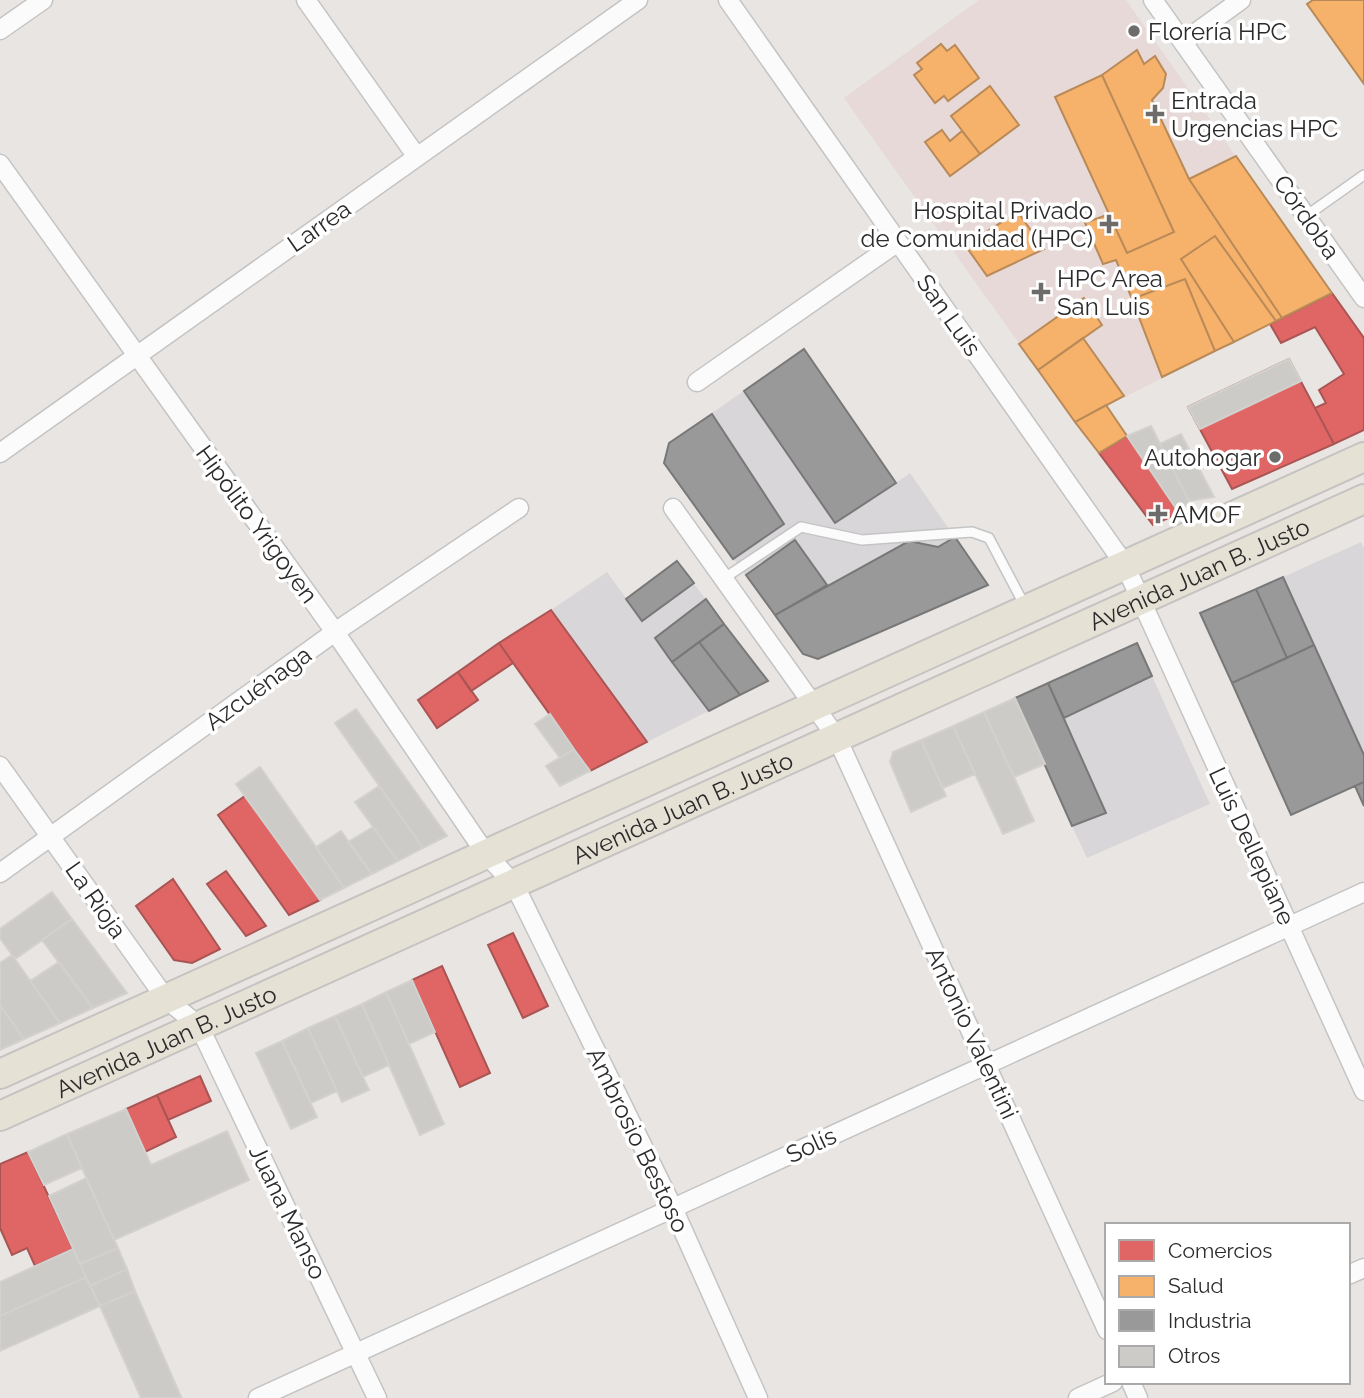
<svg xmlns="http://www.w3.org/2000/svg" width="1364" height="1398" font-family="Raleway,sans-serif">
<rect width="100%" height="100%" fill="#e8e5e2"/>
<!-- industrial -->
<path fill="#d9d6d9" d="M804 349 896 483 910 473 988 585 818 659 803 654 664 463 669 443Z
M1361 542 1364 548V806L1355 786 1291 815 1232 683 1314 646 1283 577Z
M677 561 724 624 700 642 740 695 647 742 551 610 607 572 626 598Z
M1152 676 1210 804 1087 858 1072 826 1106 812 1064 718Z"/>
<!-- medical -->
<path fill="#e6d9d8" d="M979 0H1126L1332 293 1075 422 844 98Z"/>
<!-- shops -->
<path fill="#e06666" stroke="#aa5454" stroke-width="2" d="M1332 293 1364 338V430L1334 444 1315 408 1326 403 1319 390 1344 374 1315 327 1281 343 1270 324Z
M1289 359 1334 444 1232 489 1188 407Z
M1127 436 1179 513 1153 525 1099 453Z
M551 610 647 742 590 771 499 643Z
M499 643 513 663 471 691 458 672Z
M458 672 478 700 437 728 418 700Z
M245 796 320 900 289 915 218 815Z
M226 871 266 926 246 936 207 884Z
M173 879 220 949 192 963 174 960 136 906Z
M513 933 548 1006 523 1018 488 945Z
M442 966 490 1073 460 1087 412 980Z
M200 1076 211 1101 168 1120 157 1095Z
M157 1095 176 1137 145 1152 126 1109Z
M28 1152 73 1249 35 1266 27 1248 12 1255 0 1228V1164Z"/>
<!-- health -->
<path fill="#f6b26b" stroke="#b98a58" stroke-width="2" d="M1313 0H1364V84L1307 4Z
M941 44 947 51 955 45 979 78 948 101 944 96 935 103 914 75 922 69 917 63Z
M1137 50 1144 64 1155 56 1166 74 1163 88 1152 100 1189 179 1282 318 1276 321 1215 236 1181 259 1234 342 1215 351 1185 279 1132 299 1116 260 1103 264 1085 223 1109 214 1127 253 1174 232 1102 75Z
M1102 75 1174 232 1127 253 1055 97Z
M990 86 1019 125 980 154 951 116Z
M942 130 950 141 962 131 980 154 950 176 925 142Z
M1236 156 1332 293 1282 318 1189 179Z
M1018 212 1044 249 987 276 965 245Z
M1215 236 1276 321 1234 342 1181 259Z
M1185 279 1215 351 1162 377 1132 299Z
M1084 298 1102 325 1038 370 1019 344Z
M1083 338 1124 396 1075 422 1038 370Z
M1106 405 1127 436 1099 453 1075 422Z"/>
<!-- industry -->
<path fill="#999" stroke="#787878" stroke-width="2" d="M804 349 896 483 835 523 744 391Z
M712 414 784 524 733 559 664 463 669 443Z
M955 537 988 585 818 659 803 654 775 615 909 541 938 547Z
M795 540 827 585 775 615 746 575Z
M677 561 694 583 642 621 626 599Z
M1283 577 1314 645 1287 658 1256 589Z
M1256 589 1287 658 1232 683 1200 613Z
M706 599 724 624 672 662 655 638Z
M724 624 768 681 740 695 699 642Z
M699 642 740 695 709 711 672 662Z
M1137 643 1152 676 1064 718 1048 683Z
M1314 645 1364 755V782L1291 815 1232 683Z
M1048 683 1106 813 1072 826 1015 698Z
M1364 782V806L1355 786Z"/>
<!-- building -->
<path fill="#cdcbc8" stroke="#d3d1ce" stroke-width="2" d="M1289 359 1301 381 1200 429 1188 407Z
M1151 426 1189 501 1179 513 1127 436Z
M1181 434 1214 497 1189 501 1160 444Z
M1015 698 1045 764 1014 777 984 712Z
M356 709 447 836 423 848 335 723Z
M984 712 1034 821 1003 834 953 726Z
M550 714 574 749 560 758 535 724Z
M953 726 975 774 943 788 921 740Z
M921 740 946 796 911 812 890 762 893 752Z
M574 749 590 771 560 786 546 766Z
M260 767 316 847 344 888 320 900 236 784Z
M379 786 423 848 398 861 355 802Z
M373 827 398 861 372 874 348 842Z
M341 831 372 874 344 888 316 847Z
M52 892 72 919 15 959 0 938V929Z
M72 919 127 993 93 1008 42 940Z
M12 955 60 1023 24 1039 0 1005V963Z
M59 962 93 1008 60 1023 30 981Z
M412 980 435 1032 409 1044 386 992Z
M386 992 444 1124 420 1135 362 1004Z
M362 1004 389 1065 363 1077 335 1016Z
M0 1005 24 1039 0 1050Z
M335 1016 369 1090 342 1102 308 1028Z
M308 1028 337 1091 311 1103 282 1041Z
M282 1041 317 1117 291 1129 256 1053Z
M126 1109 151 1165 227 1131 249 1180 114 1240 67 1134Z
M67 1134 82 1168 44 1185 28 1152Z
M86 1178 118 1248 80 1264 49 1196Z
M118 1248 127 1269 90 1286 80 1264Z
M73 1249 86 1277 0 1316V1282Z
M127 1269 135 1291 100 1306 90 1286Z
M86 1277 100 1306 0 1351V1316Z
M135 1291 181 1397 178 1398H141L100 1306Z"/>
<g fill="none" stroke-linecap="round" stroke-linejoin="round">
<!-- lane casing -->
<g stroke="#c4c4c4" stroke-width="12">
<path id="lane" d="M1306 216 1364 175
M723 579 801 527 862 540 972 532 989 538 1026 608"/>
</g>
<!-- street casing -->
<g stroke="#c4c4c4" stroke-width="21">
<path id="street" d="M306 0 417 157
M728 0 1125 565 1364 1091
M1153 0 1364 298
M0 30 43 0
M1183 42 1241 0
M0 164 335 632 486 854 514 884 673 1208 758 1398
M697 382 898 242
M0 453 638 0
M673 508 837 738 1107 1330
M0 766 166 999 199 1026 377 1398
M0 873 335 632 519 508
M1348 1275 1364 1268
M1131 1382 1138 1398
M258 1398 1364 892
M1078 1398 1113 1382"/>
</g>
<!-- primary casing -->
<g stroke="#c5c3c2" stroke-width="32">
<g id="primary">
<path d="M0 1074 1364 457"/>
<path id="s1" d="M0 1116 1364 499"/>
</g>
</g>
<!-- lane -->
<use href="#lane" stroke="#fcfbfb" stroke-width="9"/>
<!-- street -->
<use href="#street" stroke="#fcfbfb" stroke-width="18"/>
<!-- primary -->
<use href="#primary" stroke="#e5e2d5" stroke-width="28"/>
</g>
<!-- markers -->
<g fill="#6d6c6b" stroke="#fff" stroke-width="2.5">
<circle cx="1134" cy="31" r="7"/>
<path d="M1151.5 103.5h7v7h7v7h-7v7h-7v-7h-7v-7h7z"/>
<path d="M1105.5 213.5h7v7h7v7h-7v7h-7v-7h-7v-7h7z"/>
<path d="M1037.5 281.5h7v7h7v7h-7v7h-7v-7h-7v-7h7z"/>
<circle cx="1275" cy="457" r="7"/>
<path d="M1154.5 503.5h7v7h7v7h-7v7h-7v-7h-7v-7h7z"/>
</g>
<g text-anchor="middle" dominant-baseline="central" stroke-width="7" stroke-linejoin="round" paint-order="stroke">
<!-- poi labels -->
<g font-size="24" fill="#2b2b2b" stroke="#fff" text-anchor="start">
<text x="1148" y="31">Florería HPC</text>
<text x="1171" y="100">Entrada<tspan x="1171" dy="28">Urgencias HPC</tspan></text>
<text x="1093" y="210" text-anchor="end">Hospital Privado<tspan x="1093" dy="28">de Comunidad (HPC)</tspan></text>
<text x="1057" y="278">HPC Area<tspan x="1057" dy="28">San Luis</tspan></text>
<text x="1261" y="457" text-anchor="end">Autohogar</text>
<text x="1172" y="514">AMOF</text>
</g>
<!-- street labels -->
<g font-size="24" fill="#2b2b2b" stroke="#fff">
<text transform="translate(1307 217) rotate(55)">Córdoba</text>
<text transform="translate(319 226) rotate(-35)">Larrea</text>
<text transform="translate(949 315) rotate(55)">San Luis</text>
<text transform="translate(257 524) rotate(54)">Hipólito Yrigoyen</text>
<text stroke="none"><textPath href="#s1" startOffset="1316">Avenida Juan B. Justo</textPath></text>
<text transform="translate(258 688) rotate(-36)">Azcuénaga</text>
<text stroke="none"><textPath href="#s1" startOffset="749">Avenida Juan B. Justo</textPath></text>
<text transform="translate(1252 846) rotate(65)">Luis Dellepiane</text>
<text transform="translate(96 900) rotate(55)">La Rioja</text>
<text transform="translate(972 1033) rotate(65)">Antonio Valentini</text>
<text stroke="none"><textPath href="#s1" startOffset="182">Avenida Juan B. Justo</textPath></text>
<text transform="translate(638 1140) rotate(64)">Ambrosio Bestoso</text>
<text transform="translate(811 1145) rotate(-25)">Solís</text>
<text transform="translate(288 1212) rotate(64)">Juana Manso</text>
</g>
</g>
<!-- legend -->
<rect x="1105" y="1223" width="245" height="161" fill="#ffffff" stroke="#aaaaaa" stroke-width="2"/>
<rect x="1119" y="1240" width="35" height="21" fill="#e06666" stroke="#aaaaaa" stroke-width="2"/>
<text x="1168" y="1258" font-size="21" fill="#2b2b2b">Comercios</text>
<rect x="1119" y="1276" width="35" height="21" fill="#f6b26b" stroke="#aaaaaa" stroke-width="2"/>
<text x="1168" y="1293" font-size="21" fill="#2b2b2b">Salud</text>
<rect x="1119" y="1310" width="35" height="21" fill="#999999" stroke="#aaaaaa" stroke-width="2"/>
<text x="1168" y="1328" font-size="21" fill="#2b2b2b">Industria</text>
<rect x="1119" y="1346" width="35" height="21" fill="#cdcbc8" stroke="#aaaaaa" stroke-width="2"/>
<text x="1168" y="1363" font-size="21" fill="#2b2b2b">Otros</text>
</svg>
